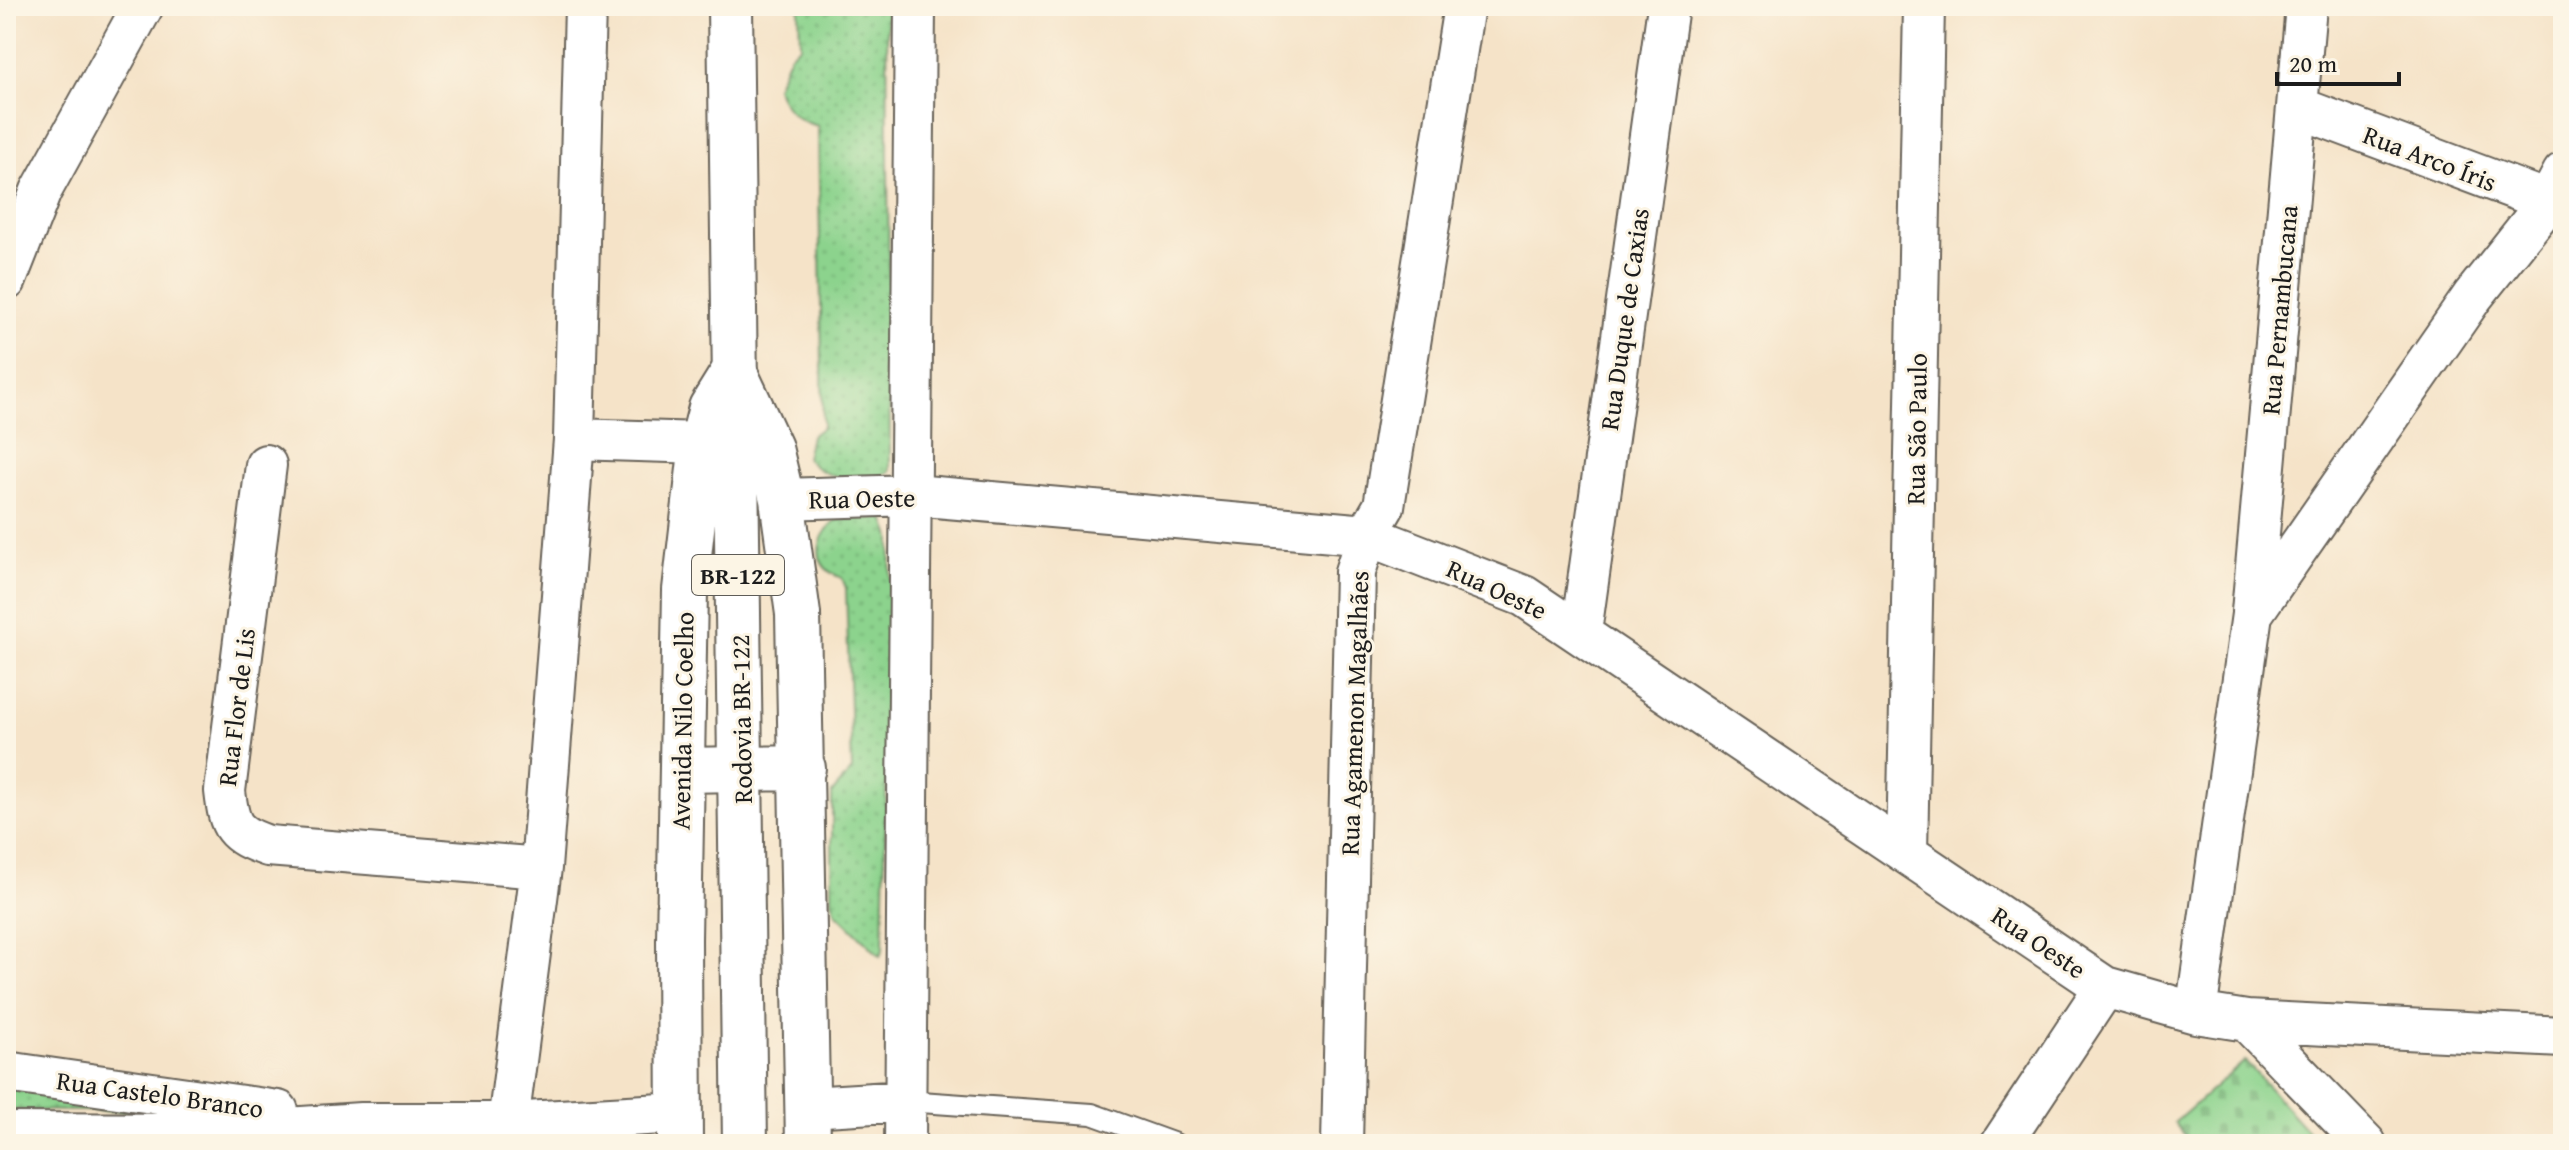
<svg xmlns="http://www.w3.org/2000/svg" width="2569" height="1150" viewBox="0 0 2569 1150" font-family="'Gentium Book Plus',serif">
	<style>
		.cemetery { fill: url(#cemetery-stones); stroke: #547854; stroke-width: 2 }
		.park { fill: url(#park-dots); stroke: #547854; stroke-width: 2 }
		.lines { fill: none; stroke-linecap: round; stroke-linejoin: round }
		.lane-casing { stroke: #686258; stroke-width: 24 }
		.street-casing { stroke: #686258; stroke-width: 44 }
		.secondary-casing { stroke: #686258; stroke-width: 48 }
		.highway-casing { stroke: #686258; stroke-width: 48 }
		.lane { stroke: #fff; stroke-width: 20 }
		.street { stroke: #fff; stroke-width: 40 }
		.secondary { stroke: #fff; stroke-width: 44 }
		.highway { stroke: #fff; stroke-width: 44 }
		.labels { text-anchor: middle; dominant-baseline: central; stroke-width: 6; stroke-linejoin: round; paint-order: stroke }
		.shield { fill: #fcf5e5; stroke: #5f5d58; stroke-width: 2 }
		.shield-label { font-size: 24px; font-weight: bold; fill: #1c1c1c }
		.street-label { font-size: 26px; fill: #1c1c1c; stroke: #fcf5e5 }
	</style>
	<defs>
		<pattern id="cemetery-stones" width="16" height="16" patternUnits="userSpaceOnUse" patternTransform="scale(2)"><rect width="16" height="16" fill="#8cd38d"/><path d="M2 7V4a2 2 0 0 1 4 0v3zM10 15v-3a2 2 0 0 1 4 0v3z" fill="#78b579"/></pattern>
		<pattern id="park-dots" width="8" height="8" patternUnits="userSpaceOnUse" patternTransform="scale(2)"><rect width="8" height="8" fill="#8cd38d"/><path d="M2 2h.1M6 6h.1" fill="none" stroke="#78b579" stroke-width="1.8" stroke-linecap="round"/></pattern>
	</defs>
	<rect width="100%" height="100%" fill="#fcf5e5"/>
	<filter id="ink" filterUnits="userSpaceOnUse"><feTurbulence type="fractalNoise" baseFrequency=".0125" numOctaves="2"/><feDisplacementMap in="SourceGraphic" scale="16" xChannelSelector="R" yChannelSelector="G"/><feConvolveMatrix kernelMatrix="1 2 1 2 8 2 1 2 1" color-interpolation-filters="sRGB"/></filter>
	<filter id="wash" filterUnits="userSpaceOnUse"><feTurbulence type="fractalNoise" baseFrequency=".006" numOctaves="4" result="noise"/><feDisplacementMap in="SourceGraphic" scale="32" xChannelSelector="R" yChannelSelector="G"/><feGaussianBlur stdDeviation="1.8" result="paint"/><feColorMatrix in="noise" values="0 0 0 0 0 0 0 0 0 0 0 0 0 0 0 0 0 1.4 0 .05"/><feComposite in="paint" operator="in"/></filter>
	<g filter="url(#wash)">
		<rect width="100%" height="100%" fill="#f5e3c8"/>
		<path class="cemetery" d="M2245,1061l74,83h-126l-19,-21z"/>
		<path class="park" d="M799,6h88l3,465c-24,15 -67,9 -84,-13l5,-22 12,-9 -5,-301c-22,-5 -33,-16 -42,-39l14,-32 10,-10z
			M884,518l7,19 -8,413 -3,6 -44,-43 -4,-13v-107l20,-23 -6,-182 -4,-10c-31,-11 -28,-40 -5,-58z
			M6,1087l228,26 -228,-3z"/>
	</g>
	<g filter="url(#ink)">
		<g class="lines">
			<g class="lane-casing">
				<path id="lane" d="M906,1101l186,13 83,30"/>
			</g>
			<g class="street-casing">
				<path id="street" d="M2297,107l266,100
					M6,280l35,-89 102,-185
					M574,439l128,4
					M266,465l-41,326c4,36 8,43 43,55l273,22
					M782,499l131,-4 454,40 157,61 581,391 91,26 51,8 316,16
					M2252,612l54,-606
					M1581,632l87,-626
					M1907,853l17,-847
					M2196,1013l56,-399 221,-318 74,-93 16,-30
					M2247,1021l119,123
					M6,1072l272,39
					M808,1107l98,-6
					M508,1123l33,-255 33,-429 11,-433
					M6,1133l191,1 164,-11h147l172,-10
					M905,1144l10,-1138
					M1342,1144l13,-572 12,-37 17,-29 80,-500
					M2001,1144l104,-157"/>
			</g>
			<g class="secondary-casing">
				<path id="secondary" d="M734,371l36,77 12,51 16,115 10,530
					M682,770l121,-2
					M680,1144l-1,-204 6,-350 17,-147 9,-35 23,-37"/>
			</g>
			<g class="highway-casing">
				<path id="highway" d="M730,6l15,1138"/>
			</g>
			<use href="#lane" class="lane"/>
			<use href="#street" class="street"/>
			<use href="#secondary" class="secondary"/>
			<use href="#highway" class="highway"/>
		</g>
	</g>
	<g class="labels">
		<rect class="shield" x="692" y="555" width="92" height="40" rx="6"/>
		<g class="shield-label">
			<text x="738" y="575">BR-122</text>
		</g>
		<g class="street-label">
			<text transform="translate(2430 158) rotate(21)">Rua Arco Íris</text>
			<text transform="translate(2279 310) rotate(-85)">Rua Pernambucana</text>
			<text transform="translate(1624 319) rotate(-82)">Rua Duque de Caxias</text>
			<text transform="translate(1916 429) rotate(-89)">Rua São Paulo</text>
			<text transform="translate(862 498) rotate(-1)">Rua Oeste</text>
			<text transform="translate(1497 589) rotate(25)">Rua Oeste</text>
			<text transform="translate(236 707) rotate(-83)">Rua Flor de Lis</text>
			<text transform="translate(1354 713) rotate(-88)">Rua Agamenon Magalhães</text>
			<text transform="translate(741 719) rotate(-91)">Rodovia BR-122</text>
			<text transform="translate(682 721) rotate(-89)">Avenida Nilo Coelho</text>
			<text transform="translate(2039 942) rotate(34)">Rua Oeste</text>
			<text transform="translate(160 1094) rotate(8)">Rua Castelo Branco</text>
		</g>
	</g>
	<rect width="2569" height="1150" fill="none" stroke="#fcf5e5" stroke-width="32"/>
	<path d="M2277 72v12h122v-12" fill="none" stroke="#1c1c1c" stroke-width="4"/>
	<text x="2289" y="72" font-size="24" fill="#1c1c1c" stroke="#fcf5e5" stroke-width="6" paint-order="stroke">20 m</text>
</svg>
